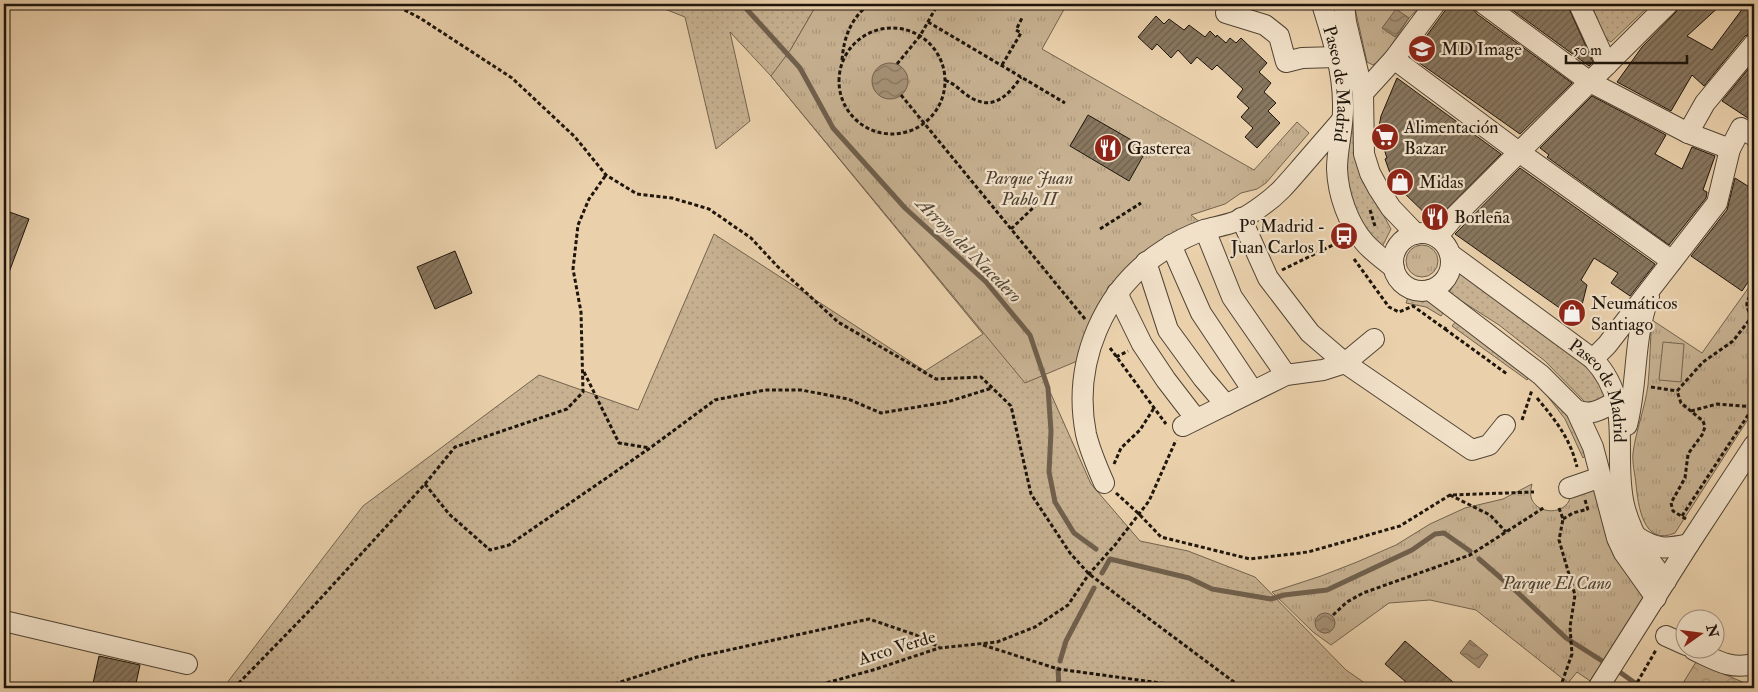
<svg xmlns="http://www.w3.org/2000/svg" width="1758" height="692" viewBox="0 0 1758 692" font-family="'IM FELL Double Pica',serif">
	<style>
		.grass { fill: url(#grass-dots); stroke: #72634e }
		.forest { fill: url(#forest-crowns); stroke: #72634e }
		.park { fill: url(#park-tufts); stroke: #72634e }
		.garden { fill: #c7b191; stroke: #72634e }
		.water { fill: url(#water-waves); stroke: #6f5f4c }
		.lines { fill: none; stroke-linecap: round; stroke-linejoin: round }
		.stream { stroke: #6f5f4c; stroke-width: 5 }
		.building { fill: url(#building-hatch); stroke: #1e150c }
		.minor-casing { stroke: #514434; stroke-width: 22 }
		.path { stroke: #1e150c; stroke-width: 3; stroke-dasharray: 4 2.5; stroke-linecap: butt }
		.minor { stroke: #f1e1c9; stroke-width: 20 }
		.labels { text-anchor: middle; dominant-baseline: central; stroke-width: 4.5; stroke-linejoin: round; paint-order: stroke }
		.poi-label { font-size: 18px; fill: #1e150c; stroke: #f1e1c9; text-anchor: start }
		.street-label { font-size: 18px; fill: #1e150c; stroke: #f1e1c9 }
		.park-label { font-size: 18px; font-style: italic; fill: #514434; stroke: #f1e1c9 }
		.water-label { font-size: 19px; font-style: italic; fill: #544736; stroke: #f1e1c9 }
	</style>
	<defs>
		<pattern id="grass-dots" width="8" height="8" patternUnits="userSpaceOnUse" patternTransform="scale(1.25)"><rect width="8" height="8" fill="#c7b191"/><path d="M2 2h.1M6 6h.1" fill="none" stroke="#aa977c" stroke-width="1.8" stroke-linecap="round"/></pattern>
		<pattern id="forest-crowns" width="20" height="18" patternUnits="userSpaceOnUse" patternTransform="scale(1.25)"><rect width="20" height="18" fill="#c7b191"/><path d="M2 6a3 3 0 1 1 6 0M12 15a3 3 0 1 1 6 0" fill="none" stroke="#aa977c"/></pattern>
		<pattern id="park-tufts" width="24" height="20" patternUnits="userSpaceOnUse" patternTransform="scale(1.25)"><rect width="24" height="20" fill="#c7b191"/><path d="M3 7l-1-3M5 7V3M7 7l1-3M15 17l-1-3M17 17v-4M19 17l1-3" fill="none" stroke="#aa977c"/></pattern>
		<pattern id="water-waves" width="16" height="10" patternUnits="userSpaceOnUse" patternTransform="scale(1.25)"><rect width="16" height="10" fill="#a59176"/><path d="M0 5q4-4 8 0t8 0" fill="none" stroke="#86755f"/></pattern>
		<pattern id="building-hatch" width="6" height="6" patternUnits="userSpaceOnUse" patternTransform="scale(1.25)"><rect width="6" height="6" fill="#88775f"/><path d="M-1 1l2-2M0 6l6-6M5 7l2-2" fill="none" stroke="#6f604d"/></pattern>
	</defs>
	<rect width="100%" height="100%" fill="#ead1ac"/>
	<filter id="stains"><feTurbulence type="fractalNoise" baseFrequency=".004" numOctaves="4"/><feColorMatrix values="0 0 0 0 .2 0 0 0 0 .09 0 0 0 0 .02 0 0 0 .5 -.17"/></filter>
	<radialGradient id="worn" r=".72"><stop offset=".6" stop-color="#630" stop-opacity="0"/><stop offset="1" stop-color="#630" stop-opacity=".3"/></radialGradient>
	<path class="grass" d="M652,4h165l-26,45 244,309 56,126 49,57 48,10 67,26 91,93 26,18h-1149l140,-182 176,-131 99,35 76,-176 211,137 58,-37 -212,-258 -41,-44 20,89 -34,28 -31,-132z
		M1591,4h60l-40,38 -6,-4z
		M1352,117l3,29 8,32 28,51 -9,18 -17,-20 -11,-21 -9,-34z
		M1460,272l120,86 19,20 7,16 -16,13 -45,-46 -46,-36 -50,-32z
		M1409,295l15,2 22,12 -5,7 -15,-9 -20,-4z
		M1459,318l74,55 -6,7 -75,-54z
		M1542,389l18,9 29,54 -6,6 -18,-39z"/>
	<path class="forest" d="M1696,662l58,25v1h-74z"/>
	<path class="park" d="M817,4h250l-25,45 212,121 43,-48 12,11 -43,50 -9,6 -16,4 -16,11 -34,11 10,8 -34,16 -85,120 -57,24 -254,-307 20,-27z
		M1354,4h68l-13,14 -26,40 -10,7 -6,-3z
		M1406 261a16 16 0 1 1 32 0a16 16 0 1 1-32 0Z
		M1754,280v130l-79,123c-32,14 -37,-28 -39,-49 -1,-10 -4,-21 -3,-31 3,-23 12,-45 15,-68 2,-21 2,-43 4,-65l50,33z
		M1599,480l52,118 -55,87 -19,-13 -9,11 -92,-73 -46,-10 -41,3 -58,42 -18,-13 -41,-40 49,-16 36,-14 39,-17 34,-21 35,-16 38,-9 29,-15c-1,4 -2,9 -1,13 4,16 30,19 38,4 1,-4 2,-8 3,-12z"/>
	<path class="garden" d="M1663,342l21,2 -3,38 -22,-2z"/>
	<path class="water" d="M1396,9l13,9 -14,19 -13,-9z
		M872 81a18 18 0 1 1 36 0a18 18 0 1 1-36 0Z
		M1315 623a10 10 0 1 1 20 0a10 10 0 1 1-20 0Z
		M1470,640l18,15 -9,13 -19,-15z"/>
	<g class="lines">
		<path class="stream" d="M742,4l58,64 33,60 72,80 81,74 44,53 18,53 3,43 -2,41 6,30 19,31 22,16
			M1479,559l37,32 50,47 41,26
			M1102,573l8,-14 79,19 23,11 59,10 13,-4 43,-5 85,-40 23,-16 9,-1 26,18
			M1060,661l6,-20 28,-53
			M1614,668l28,20
			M1058,669l1,19"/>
	</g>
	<path class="building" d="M1450,4h22l1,5 4,5 95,69 -52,51 -109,-77z
		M1504,4h63l26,58 -4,4z
		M1680,4h42l-35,32 25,14 34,-46h8v28l-9,4 -41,50 -12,-11 -21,36 -54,-29 25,-35 34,-35z
		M1156,16l8,8 5,-5 15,11 5,-5 16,12 5,-6 6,6 1,-2 9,8 4,-5 6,5 5,-5 26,25 -8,9 12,11 -7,9 12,11 -8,8 12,12 -23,25 -12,-11 8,-9 -12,-11 8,-9 -12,-11 6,-8 -26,-24 -5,5 -15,-13 -6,7 -13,-14 -7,8 -14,-14 -5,6 -14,-13z
		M1754,62v60l-32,-21z
		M1397,78l104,76 -67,68 -33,-32 -10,-14 -6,-17 2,-1 -9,-27 3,-15z
		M1592,96l74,39 -11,19 27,15 10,-22 23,9 -12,34 4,2 -1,6 -37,47 -122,-88 2,-2 -9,-7z
		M1088,115l59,34 -18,32 -59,-35z
		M1520,168l135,96 -25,32 -19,-13 7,-10 -24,-15 -13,22 6,5 -9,36 -123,-87z
		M1735,178l19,12v83l-12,18 -51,-35 36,-46z
		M4,210l25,9 -24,64 -1,-1z
		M455,251l17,42 -37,16 -18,-42z
		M1405,641l55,47h-47l-28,-24z
		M99,656l41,9 -5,23h-43z"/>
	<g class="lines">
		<g class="minor-casing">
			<g id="minor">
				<path id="s1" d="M1322,4c10,32 21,66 21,100 1,22 -6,43 -6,65 1,25 11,55 28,74 8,9 19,17 29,25"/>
				<path d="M1344,4l2,18 17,71 1,61 6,19 8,15 13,20 25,26"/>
				<path d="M1484,4l106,78 98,51 42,16"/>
				<path d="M1579,4l28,61"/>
				<path d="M1226,13l39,12 14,11 7,26 16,-4 35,-1"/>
				<path d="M1394,59l118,88 160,114"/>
				<path d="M1363,93l31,-34 41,-55"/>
				<path d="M1688,133l17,-30 49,-59"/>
				<path d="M1241,218l27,60 42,55 35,30 127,87 17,-5 16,-20"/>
				<path d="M1205,230l27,67 54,78"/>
				<circle cx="1422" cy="262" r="29"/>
				<path d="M1437,237l16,-19 215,-214"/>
				<path d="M1171,245l30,68 52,78"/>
				<path id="s2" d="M1450,254l143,105c42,44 19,93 31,146 7,28 23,54 42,76"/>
				<path d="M1146,262l22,68 35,48 23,27"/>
				<path d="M1430,290l111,85 35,35 17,37 24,91 7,15 32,45"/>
				<path d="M1117,293l25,51 24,36 30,39"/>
				<path d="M1593,359l14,-14 110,-142 13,-54 11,-21 13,8"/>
				<path d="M1576,410c16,7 27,-2 41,-9"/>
				<path d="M1627,425c11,-42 6,-87 22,-128"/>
				<path d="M1183,426l103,-51 37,-5 22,-7 29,-24"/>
				<path d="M1104,483c-7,-16 -14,-32 -18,-49 -14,-71 17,-145 78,-184 12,-8 26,-15 40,-20 11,-3 23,-5 33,-9 9,-4 18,-10 26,-16 16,-11 27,-25 40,-40 13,-15 26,-30 39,-45"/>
				<path d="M1569,488l32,-11"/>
				<path d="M1637,537c20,13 29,12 52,7"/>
				<path d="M4,621l183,43"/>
				<path d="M1666,636l20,9"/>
				<path d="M1694,650c22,10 36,20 60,14"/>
				<path d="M1598,688l91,-144 65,-99"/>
			</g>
		</g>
		<path class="path" d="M393,4l27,14 92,60 63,59 31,38 31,19 35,4 37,11 42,29 26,28 61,56 98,57 45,-2 30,29 20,88 39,59 19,21 153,114
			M928,22l137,81
			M839 81a53 53 0 1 1 106 0a53 53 0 1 1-106 0Z
			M842,60c2,-24 9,-41 27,-56
			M897,64l23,-28 18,-32
			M1002,65l19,-32 -5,-3 6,-12
			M945,80c9,4 12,7 19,13 26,20 42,6 57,-16
			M901,95l184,224
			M1370,210l5,16
			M1011,229l24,-23
			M1100,229l41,-26
			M1354,259l35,48 10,5 14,-6 32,23 1,-2
			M1282,270l59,-29
			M1752,318c-8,-15 -6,-15 2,-29
			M1445,329l62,45
			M1110,348l56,76
			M1116,357l12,-6
			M584,372l35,71 31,5
			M1651,387l26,4
			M1537,398c19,23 33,40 40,69
			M1691,411l26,-7 37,3
			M1522,420l10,-30
			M1114,464l7,-16 19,-18 14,-22
			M425,484l30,-37 112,-38 16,-17 -2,-80 -8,-43 5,-44 11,-26 17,-24
			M1116,493l23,21 22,23 89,22 58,-7 92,-26 50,-31 84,-3
			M1450,495l40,20 16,17
			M1585,500l3,10
			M1559,508l4,11 -4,21 16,55 -5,32 2,27 -12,34
			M1682,516l72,-110
			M1563,519l10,-6 15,-4
			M1686,519l-13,-8 -2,-8 14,-25 3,-24 14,-19 3,-8 -2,-6 -22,-18 -4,-12 26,-29 30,-21 21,-27
			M1333,615l14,-13 16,-9 107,-38 75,-48
			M983,645l75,24 139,19
			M1727,683l7,5
			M4,686l2,2
			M234,688l76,-78 115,-126 24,30 41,36 19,-5 141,-97 65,-48 50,-10h36l47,9 33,14 66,-11 45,-14
			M602,688l95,-31 172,-38 47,16 23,12
			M808,688l65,-18 66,-22 58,-6 38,-15 33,-22 21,-31 26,-29 34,-44 27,-61
			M1634,688l22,-38"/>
		<use href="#minor" class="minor"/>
	</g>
	<defs>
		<g id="school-disc" transform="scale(1.4375)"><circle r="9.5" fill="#8f2418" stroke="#f1e1c9"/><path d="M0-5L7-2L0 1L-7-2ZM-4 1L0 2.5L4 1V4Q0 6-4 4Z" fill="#fff"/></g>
		<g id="supermarket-disc" transform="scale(1.4375)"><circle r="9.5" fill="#8f2418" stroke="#f1e1c9"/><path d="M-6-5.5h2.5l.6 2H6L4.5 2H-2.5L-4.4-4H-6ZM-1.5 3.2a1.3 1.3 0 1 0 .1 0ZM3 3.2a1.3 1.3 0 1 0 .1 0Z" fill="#fff"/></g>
		<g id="restaurant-disc" transform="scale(1.4375)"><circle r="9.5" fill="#8f2418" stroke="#f1e1c9"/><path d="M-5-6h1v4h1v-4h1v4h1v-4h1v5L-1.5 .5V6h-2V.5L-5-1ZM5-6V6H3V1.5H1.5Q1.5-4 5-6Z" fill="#fff"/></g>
		<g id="shop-disc" transform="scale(1.4375)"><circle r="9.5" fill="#8f2418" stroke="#f1e1c9"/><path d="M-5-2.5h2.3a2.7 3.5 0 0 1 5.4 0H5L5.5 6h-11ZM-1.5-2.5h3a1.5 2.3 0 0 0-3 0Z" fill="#fff"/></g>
		<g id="bus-disc" transform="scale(1.4375)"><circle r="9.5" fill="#8f2418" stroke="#f1e1c9"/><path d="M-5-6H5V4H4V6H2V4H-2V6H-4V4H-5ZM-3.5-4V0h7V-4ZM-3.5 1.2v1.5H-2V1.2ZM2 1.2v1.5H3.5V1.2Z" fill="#fff"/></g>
	</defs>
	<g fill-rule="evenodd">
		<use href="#school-disc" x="1422" y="49"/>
		<use href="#supermarket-disc" x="1385" y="137"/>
		<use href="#restaurant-disc" x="1108" y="148"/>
		<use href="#shop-disc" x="1400" y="182"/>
		<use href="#restaurant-disc" x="1435" y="217"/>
		<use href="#bus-disc" x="1344" y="236"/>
		<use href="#shop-disc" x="1572" y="313"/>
	</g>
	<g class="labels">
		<g class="poi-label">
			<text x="1441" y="49">MD Image</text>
			<text x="1404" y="127">Alimentación<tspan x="1404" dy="21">Bazar</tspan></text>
			<text x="1127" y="148">Gasterea</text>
			<text x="1419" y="182">Midas</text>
			<text x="1454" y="217">Borleña</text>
			<text x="1325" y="226" text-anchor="end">Pº Madrid -<tspan x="1325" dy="21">Juan Carlos I</tspan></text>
			<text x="1591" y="303">Neumáticos<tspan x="1591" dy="21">Santiago</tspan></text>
		</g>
		<g class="street-label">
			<text stroke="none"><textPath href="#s1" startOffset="82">Paseo de Madrid</textPath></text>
			<text stroke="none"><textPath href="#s2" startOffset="209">Paseo de Madrid</textPath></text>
			<text transform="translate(897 648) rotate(-17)">Arco Verde</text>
		</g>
		<g class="park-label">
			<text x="1029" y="178">Parque Juan<tspan x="1029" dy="21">Pablo II</tspan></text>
			<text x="1557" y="583">Parque El Cano</text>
		</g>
		<g class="water-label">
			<text transform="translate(969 250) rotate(45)">Arroyo del Nacedero</text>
		</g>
	</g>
	<rect width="1758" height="692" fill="none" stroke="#ead1ac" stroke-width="20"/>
	<rect x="5" y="5" width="1748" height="682" fill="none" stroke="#1e150c" stroke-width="2.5"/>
	<rect x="10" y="10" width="1738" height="672" fill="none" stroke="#1e150c"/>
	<g transform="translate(1700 634) rotate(76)"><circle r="24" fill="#f1e1c9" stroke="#9d8f7d"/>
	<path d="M0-4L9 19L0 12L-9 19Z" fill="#8f2418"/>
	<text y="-8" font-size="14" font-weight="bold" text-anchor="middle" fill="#1e150c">N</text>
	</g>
	<path d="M1566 55v8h121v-8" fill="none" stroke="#1e150c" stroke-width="2.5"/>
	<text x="1573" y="55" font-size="15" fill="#1e150c" stroke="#f1e1c9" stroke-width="4" paint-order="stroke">50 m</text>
	<rect width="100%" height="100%" filter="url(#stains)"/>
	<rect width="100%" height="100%" fill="url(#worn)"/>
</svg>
